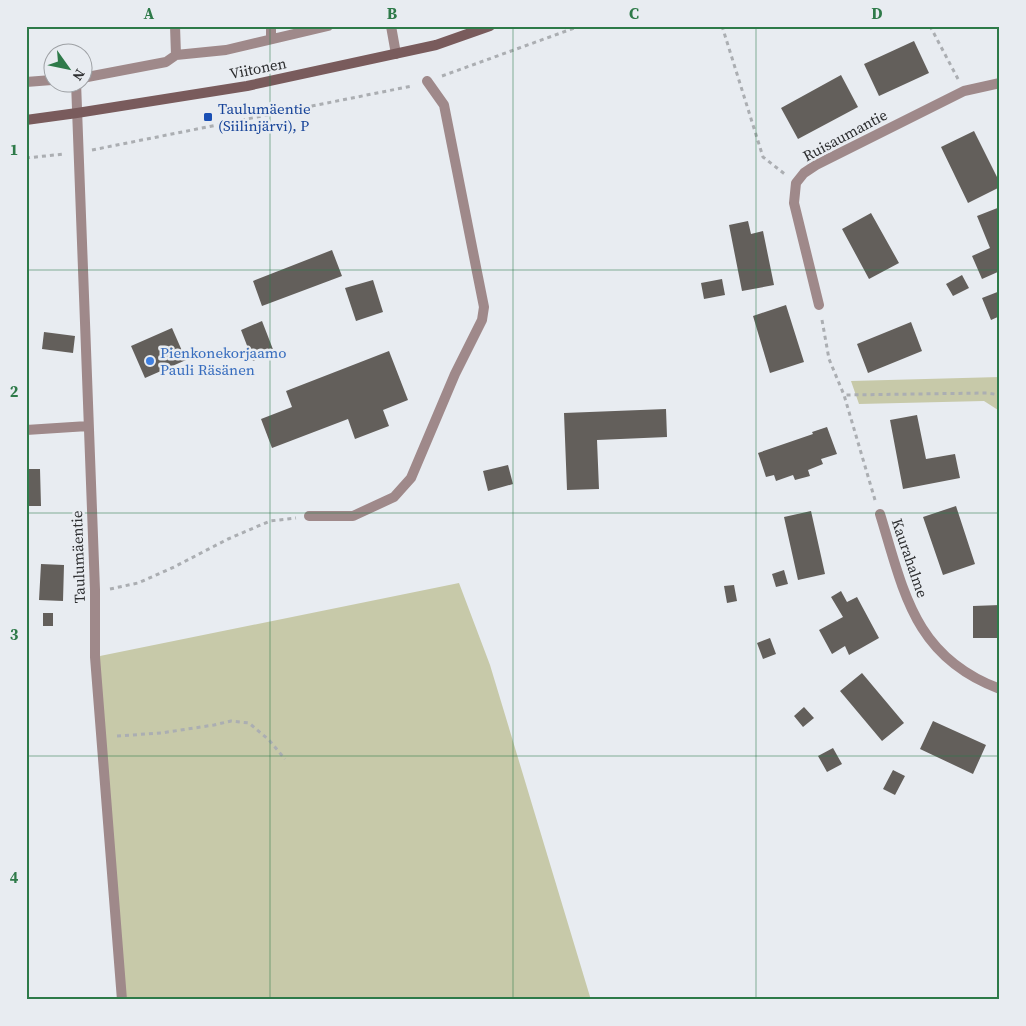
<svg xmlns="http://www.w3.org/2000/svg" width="1026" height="1026" viewBox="0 0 1026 1026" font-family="'Source Serif 4',serif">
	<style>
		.green { fill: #c7c9a9 }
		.building { fill: #635f5b }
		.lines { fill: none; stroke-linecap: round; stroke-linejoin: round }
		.path { stroke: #abaeb2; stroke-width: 3; stroke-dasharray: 4 4; stroke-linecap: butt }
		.minor { stroke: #9f898a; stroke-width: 10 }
		.secondary { stroke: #795b5c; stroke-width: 10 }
		.grid { fill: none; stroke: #2e7a49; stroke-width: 1; stroke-opacity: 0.55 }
		.transit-dot { fill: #1a4fb4; stroke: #e8ecf1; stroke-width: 2 }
		.shop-dot { fill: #3f7fe0; stroke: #e8ecf1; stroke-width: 2 }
		.labels { text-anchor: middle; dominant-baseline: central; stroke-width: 5; stroke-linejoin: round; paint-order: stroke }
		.street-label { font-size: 15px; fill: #2d2e30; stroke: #e8ecf1 }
		.transit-label { font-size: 15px; fill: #164399; stroke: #e8ecf1; text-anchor: start }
		.shop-label { font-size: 15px; fill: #366cbe; stroke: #e8ecf1; text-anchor: start }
		.neatline { fill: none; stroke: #2e7a49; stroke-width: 2 }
		.grid-label { font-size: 16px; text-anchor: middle; font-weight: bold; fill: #2e7a49 }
	</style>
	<rect width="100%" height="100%" fill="#e8ecf1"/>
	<path class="green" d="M1000,377v40l-2,-7 -14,-9 -125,3 -8,-23z
		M459,583l31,82 101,335h-469l-27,-343z"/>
	<path class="building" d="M914,41l15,32 -50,23 -15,-32z
		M841,75l17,32 -60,32 -17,-31z
		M974,131l26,52v4l-32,16 -27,-56z
		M1000,207v64l-18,8 -10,-23 18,-8 -13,-32z
		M871,213l28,50 -30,16 -27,-50z
		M748,221l3,13 12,-3 11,54 -32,6 -13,-66z
		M332,250l10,26 -80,30 -9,-25z
		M962,275l7,13 -16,8 -7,-12z
		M722,279l3,16 -21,4 -3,-16z
		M373,280l10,32 -27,9 -11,-33z
		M1000,291v25l-9,4 -9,-22z
		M786,305l18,57 -34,11 -17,-57z
		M262,321l12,31 -21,9 -12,-31z
		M911,322l11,29 -54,22 -11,-29z
		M172,328l14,32 -41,18 -14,-32z
		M44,332l31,4 -2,17 -31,-4z
		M389,351l19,49 -25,10 6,16 -34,13 -7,-20 -76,29 -11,-29 31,-12 -6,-16z
		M666,409l1,28 -70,3 2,49 -32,1 -3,-77z
		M917,415l9,44 29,-5 5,24 -57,11 -13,-69z
		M827,427l10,27 -16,5 2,5 -15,6 2,6 -15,4 -2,-5 -17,6 -2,-6 -8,2 -8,-24 55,-19 -1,-2z
		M508,465l5,19 -25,7 -5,-20z
		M26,469h14l1,37h-15z
		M956,506l19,58 -32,11 -20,-58z
		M811,511l14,63 -27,6 -14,-63z
		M41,564l23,1 -1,36 -24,-1z
		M784,570l4,14 -12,3 -4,-13z
		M734,585l3,16 -10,2 -3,-17z
		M841,591l6,11 10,-5 22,41 -30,17 -4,-9 -13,8 -13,-24 24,-13 -12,-20z
		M1000,605v33h-27v-32z
		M43,613h10v13h-10z
		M770,638l6,16 -13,5 -6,-16z
		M862,673l42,50 -22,18 -42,-50z
		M804,707l10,11 -11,9 -9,-11z
		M933,721l53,24 -13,29 -53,-25z
		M833,748l9,16 -15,8 -9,-16z
		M893,770l12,6 -10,19 -12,-6z"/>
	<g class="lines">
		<path class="path" d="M722,26l41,131 23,18
			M930,26l28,53
			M442,76l138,-50
			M92,150l320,-64
			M26,158l38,-4
			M822,320l7,39 15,36
			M875,500l-31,-105 143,-2 13,2
			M110,589l28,-6 36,-16 54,-28 42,-18 26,-3
			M117,736l44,-3 53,-8 17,-4 18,2 20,17 16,19"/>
		<path class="minor" d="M175,26l1,29
			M271,26v13
			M391,26l5,28
			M82,78l84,-16 10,-7 50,-5 102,-24
			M26,82l26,-2
			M76,82l19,508v67l27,343
			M819,305l-25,-102 2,-20 8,-10 12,-8 148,-74 36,-8
			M26,430l62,-4
			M880,514c24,78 34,143 120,175
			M309,516h44l41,-19 17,-19 44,-104 27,-54 2,-13 -6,-30 -34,-172 -17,-24"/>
		<path class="secondary" d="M26,120l51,-7 170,-27 189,-41 54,-19"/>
	</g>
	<path class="grid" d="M270,26v974M513,26v974M756,26v974M26,270h974M26,513h974M26,756h974"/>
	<rect class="transit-dot" x="203" y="112" width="10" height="10" rx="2.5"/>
	<circle class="shop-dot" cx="150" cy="361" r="5"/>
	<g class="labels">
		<g class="street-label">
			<text transform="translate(258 68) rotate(-11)">Viitonen</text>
			<text transform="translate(845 135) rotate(-28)">Ruisaumantie</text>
			<text transform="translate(78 557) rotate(-92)">Taulumäentie</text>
			<text transform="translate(910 558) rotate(71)">Kaurahalme</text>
		</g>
		<g class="transit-label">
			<text x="218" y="108">Taulumäentie<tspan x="218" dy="17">(Siilinjärvi), P</tspan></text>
		</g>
		<g class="shop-label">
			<text x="160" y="352">Pienkonekorjaamo<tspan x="160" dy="17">Pauli Räsänen</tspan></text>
		</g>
	</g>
	<rect width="1026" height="1026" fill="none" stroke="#e8ecf1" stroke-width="55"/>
	<g transform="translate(68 68) rotate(123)"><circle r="24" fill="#e8ecf1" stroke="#9da0a4"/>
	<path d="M0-4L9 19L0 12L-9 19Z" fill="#2e7a49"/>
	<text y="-8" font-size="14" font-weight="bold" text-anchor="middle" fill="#2d2e30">N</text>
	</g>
	<rect x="28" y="28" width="970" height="970" class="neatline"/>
	<g class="grid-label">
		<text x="149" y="19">A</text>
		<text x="392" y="19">B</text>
		<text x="634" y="19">C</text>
		<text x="877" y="19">D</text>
		<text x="14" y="155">1</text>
		<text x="14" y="397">2</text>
		<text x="14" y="640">3</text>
		<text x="14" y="883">4</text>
	</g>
</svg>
